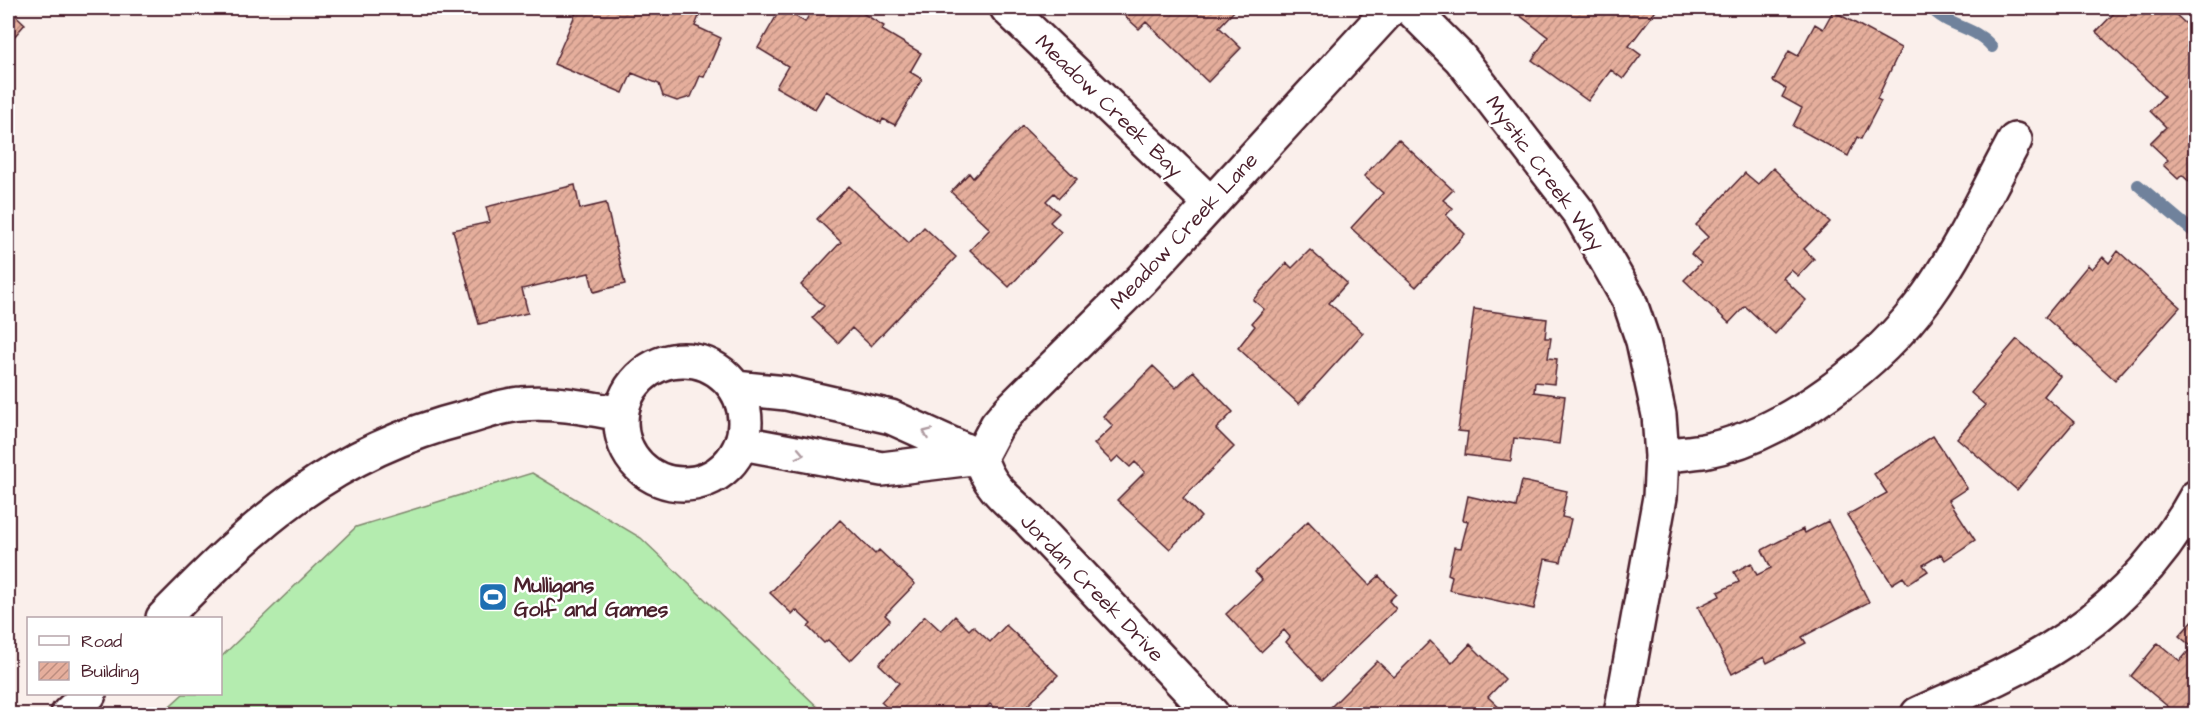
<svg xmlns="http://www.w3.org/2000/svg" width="2203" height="722" viewBox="0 0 2203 722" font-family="'Architects Daughter',sans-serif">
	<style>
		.pitch { fill: #b4ecaf; stroke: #7f866d; stroke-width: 1.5 }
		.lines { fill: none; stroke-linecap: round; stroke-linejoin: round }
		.stream { stroke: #6f829c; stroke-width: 12 }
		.building { fill: url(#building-hatch); stroke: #4a1f2b; stroke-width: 1.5 }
		.minor-casing { stroke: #4a1f2b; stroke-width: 38 }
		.minor { stroke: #fff; stroke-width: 33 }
		.oneway { stroke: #ae9aa0 }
		.labels { text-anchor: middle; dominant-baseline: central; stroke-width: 5; stroke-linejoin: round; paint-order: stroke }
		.street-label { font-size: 21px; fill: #4a1f2b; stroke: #fff }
		.poi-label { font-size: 21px; font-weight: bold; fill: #4a1f2b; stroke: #fff; text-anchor: start }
	</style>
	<defs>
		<pattern id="building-hatch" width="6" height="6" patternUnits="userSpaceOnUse" patternTransform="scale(1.5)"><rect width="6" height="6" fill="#e5ae9c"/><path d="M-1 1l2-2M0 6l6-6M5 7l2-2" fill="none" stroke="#bc8d7f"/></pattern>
	</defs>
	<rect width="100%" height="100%" fill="#faefeb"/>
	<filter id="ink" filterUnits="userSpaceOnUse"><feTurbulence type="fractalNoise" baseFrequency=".0167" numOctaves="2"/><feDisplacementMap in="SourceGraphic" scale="12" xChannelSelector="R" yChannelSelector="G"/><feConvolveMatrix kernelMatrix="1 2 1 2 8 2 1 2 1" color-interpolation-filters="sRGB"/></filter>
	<g filter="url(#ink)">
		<path class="pitch" d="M532,473l109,65 184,176h-664l22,-20h37l1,-37 135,-130z"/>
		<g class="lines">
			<path class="stream" d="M1931,8c17,19 46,19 61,39
				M2138,185l58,49"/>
		</g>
		<path class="building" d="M8,8l17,16 -17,20z
			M578,8h115l8,3 -6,15 26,12 -17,39 -4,-1 -9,21 -14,4 -14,-5 -4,-12 -27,-11 -9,20 -69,-29z
			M781,8l24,14 8,-14h48l-2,3 25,15 -2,4 39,23 -11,19 12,7 -27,46 -12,-6 -2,4 -55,-32 -11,18 -39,-22 12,-21 -30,-18z
			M1116,8h121l-18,19 22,21 -33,34 -62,-60 -7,7z
			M1510,8h148l-29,38 12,9 -18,24 -12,-9 -23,31 -56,-41 16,-23z
			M2119,8h60l-5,5 22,20v155l-14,-13 -4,4 -15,-14 5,-5 -18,-17 16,-16 -16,-16 14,-15 -68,-64z
			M1833,11l68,37 -24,51 4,2 -20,38 -4,-2 -9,19 -55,-30 9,-18 -20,-11 4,-8 -13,-8 16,-30 9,5 17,-32 8,5z
			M1022,126l55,53 -18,19 -5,-5 -8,8 13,12 -9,9 11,10 -52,55 -39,-37 20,-21 -39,-37 18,-19 4,5z
			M1398,139l55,51 -10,10 10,8 -7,7 19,19 -49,53 -65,-59 32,-35 -19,-17z
			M1773,168l57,54 -26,27 10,10 -16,17 -7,-6 -8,8 23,22 -31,34 -30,-28 -16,17 -45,-43 17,-17 -10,-9 17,-17 -12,-12 49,-52 13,11z
			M575,185l5,24 26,-6 19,81 -31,8 -5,-19 -67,16 6,24 -49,11 -26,-94 37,-8 -4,-15z
			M849,186l60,57 15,-16 32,30 -85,89 -19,-18 -14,15 -26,-25 12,-12 -23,-21 40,-43 -24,-23z
			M1310,250l37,33 -18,20 34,30 -64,71 -61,-56 17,-22 -3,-3 12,-14 -11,-9 34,-37 5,5z
			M2118,251l62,56 -65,73 -70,-63 43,-52 4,4 11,-12 6,6z
			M1474,309l73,10 -2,19h6l-3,20 9,1 -3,25 -19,-2 -1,10 31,4 -6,48 -45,-6 -3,23 -46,-6 3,-23 -10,-1z
			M2017,339l43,37 -16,20 30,26 -57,68 -60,-52 28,-33 -14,-12z
			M1153,366l23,22 17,-17 40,41 -17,17 18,18 -51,51 18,19 -31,32 -53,-49 28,-28 -10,-10 -5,5 -12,-11 -6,6 -18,-18 19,-18 -10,-10z
			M1933,436l34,52 -18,12 26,40 -30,20 -4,-6 -18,11 5,6 -20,13 -5,-7 -11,7 -45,-69 40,-22 -13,-19z
			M1522,481l45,10 -5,26 9,2 -10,43 -16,-3 -11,50 -85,-19 3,-14 -4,-2 6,-27 7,1 7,-27 -5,-1 5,-24 48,11z
			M840,520l35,34 4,-4 36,34 -30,31 5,5 -40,41 -22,-21 -4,3 -16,-16 3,-3 -15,-14 -4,4 -22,-21z
			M1308,521l61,64 10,-9 17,18 -7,7 7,8 -74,71 -36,-38 4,-5 -6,-7 -23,22 -35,-38 36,-34 -7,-8z
			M1828,521l41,81 -67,35 4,6 -39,20 -3,-6 -32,17 -34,-67 22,-11 -2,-4 21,-10 -5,-10 17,-9 6,12 14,-7 -9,-18 41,-21 2,4z
			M925,616l16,15 14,-15 14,14 4,-4 17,16 16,-17 52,50 -39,39h-18l-11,-10 -10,10h-86l-13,-12 18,-19 -20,-19z
			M2196,617v97h-19l-46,-38 27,-33 22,18 12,-14 -13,-11z
			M1430,641l22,22 18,-19 35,35 -17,18 18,17h-167l-8,-7 46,-46 17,16z"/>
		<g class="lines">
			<g class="minor-casing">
				<path id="minor" d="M1007,8l204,196
					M1410,8l50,50 120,156 49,86 14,41 16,74 3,41 -2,41 -39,217
					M621 422a62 62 0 1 1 124 0a62 62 0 1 1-124 0Z
					M735,388l51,5 105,24 89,40
					M742,443l140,26 98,-12
					M1662,456c13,-2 27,-3 41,-5 84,-16 176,-88 225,-156 34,-48 59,-104 87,-155
					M980,457l17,-32 12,-14 132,-131 250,-272
					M980,457c7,28 27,43 48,62l184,195
					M163,618c93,-95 168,-166 302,-200 18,-5 38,-13 57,-14 33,-3 66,4 99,10
					M68,714l21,-20
					M1918,714c44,-20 90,-39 131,-64 62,-37 112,-90 147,-153"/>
			</g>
			<use href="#minor" class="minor"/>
		</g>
		<defs><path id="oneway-chevron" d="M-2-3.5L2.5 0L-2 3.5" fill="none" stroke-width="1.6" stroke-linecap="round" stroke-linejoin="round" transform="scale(1.5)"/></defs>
		<g class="oneway">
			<use href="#oneway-chevron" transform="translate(927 433) rotate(-156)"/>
			<use href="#oneway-chevron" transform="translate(800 454) rotate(11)"/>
		</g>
	</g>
	<defs>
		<g id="stadium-square" transform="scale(1.5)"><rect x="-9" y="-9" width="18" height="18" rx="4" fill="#1f6fb2" stroke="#fff"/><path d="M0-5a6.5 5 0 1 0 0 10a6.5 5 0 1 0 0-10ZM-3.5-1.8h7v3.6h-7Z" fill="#fff"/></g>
	</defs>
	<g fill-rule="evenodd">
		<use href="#stadium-square" x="493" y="597"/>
	</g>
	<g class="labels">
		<g class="street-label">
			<text transform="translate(1109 106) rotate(44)">Meadow Creek Bay</text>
			<text transform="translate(1545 173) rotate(54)">Mystic Creek Way</text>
			<text transform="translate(1184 231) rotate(-47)">Meadow Creek Lane</text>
			<text transform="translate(1092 588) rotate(46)">Jordan Creek Drive</text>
		</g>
		<g class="poi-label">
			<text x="514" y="585">Mulligans<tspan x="514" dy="24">Golf and Games</tspan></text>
		</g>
	</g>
	<rect width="2203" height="722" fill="none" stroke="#fff" stroke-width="30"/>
	<rect x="15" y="15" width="2173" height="692" fill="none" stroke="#4a1f2b" stroke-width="2" filter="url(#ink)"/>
	<rect x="27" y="617" width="195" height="78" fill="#ffffff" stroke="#b7a5aa" stroke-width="1.5"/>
	<rect x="39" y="636" width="30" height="9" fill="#ffffff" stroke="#b7a5aa" stroke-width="1.5"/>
	<text x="81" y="647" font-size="18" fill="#4a1f2b">Road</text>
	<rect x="39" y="662" width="30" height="18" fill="url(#building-hatch)" stroke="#b7a5aa" stroke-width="1.5"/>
	<text x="81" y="677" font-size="18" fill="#4a1f2b">Building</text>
</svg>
